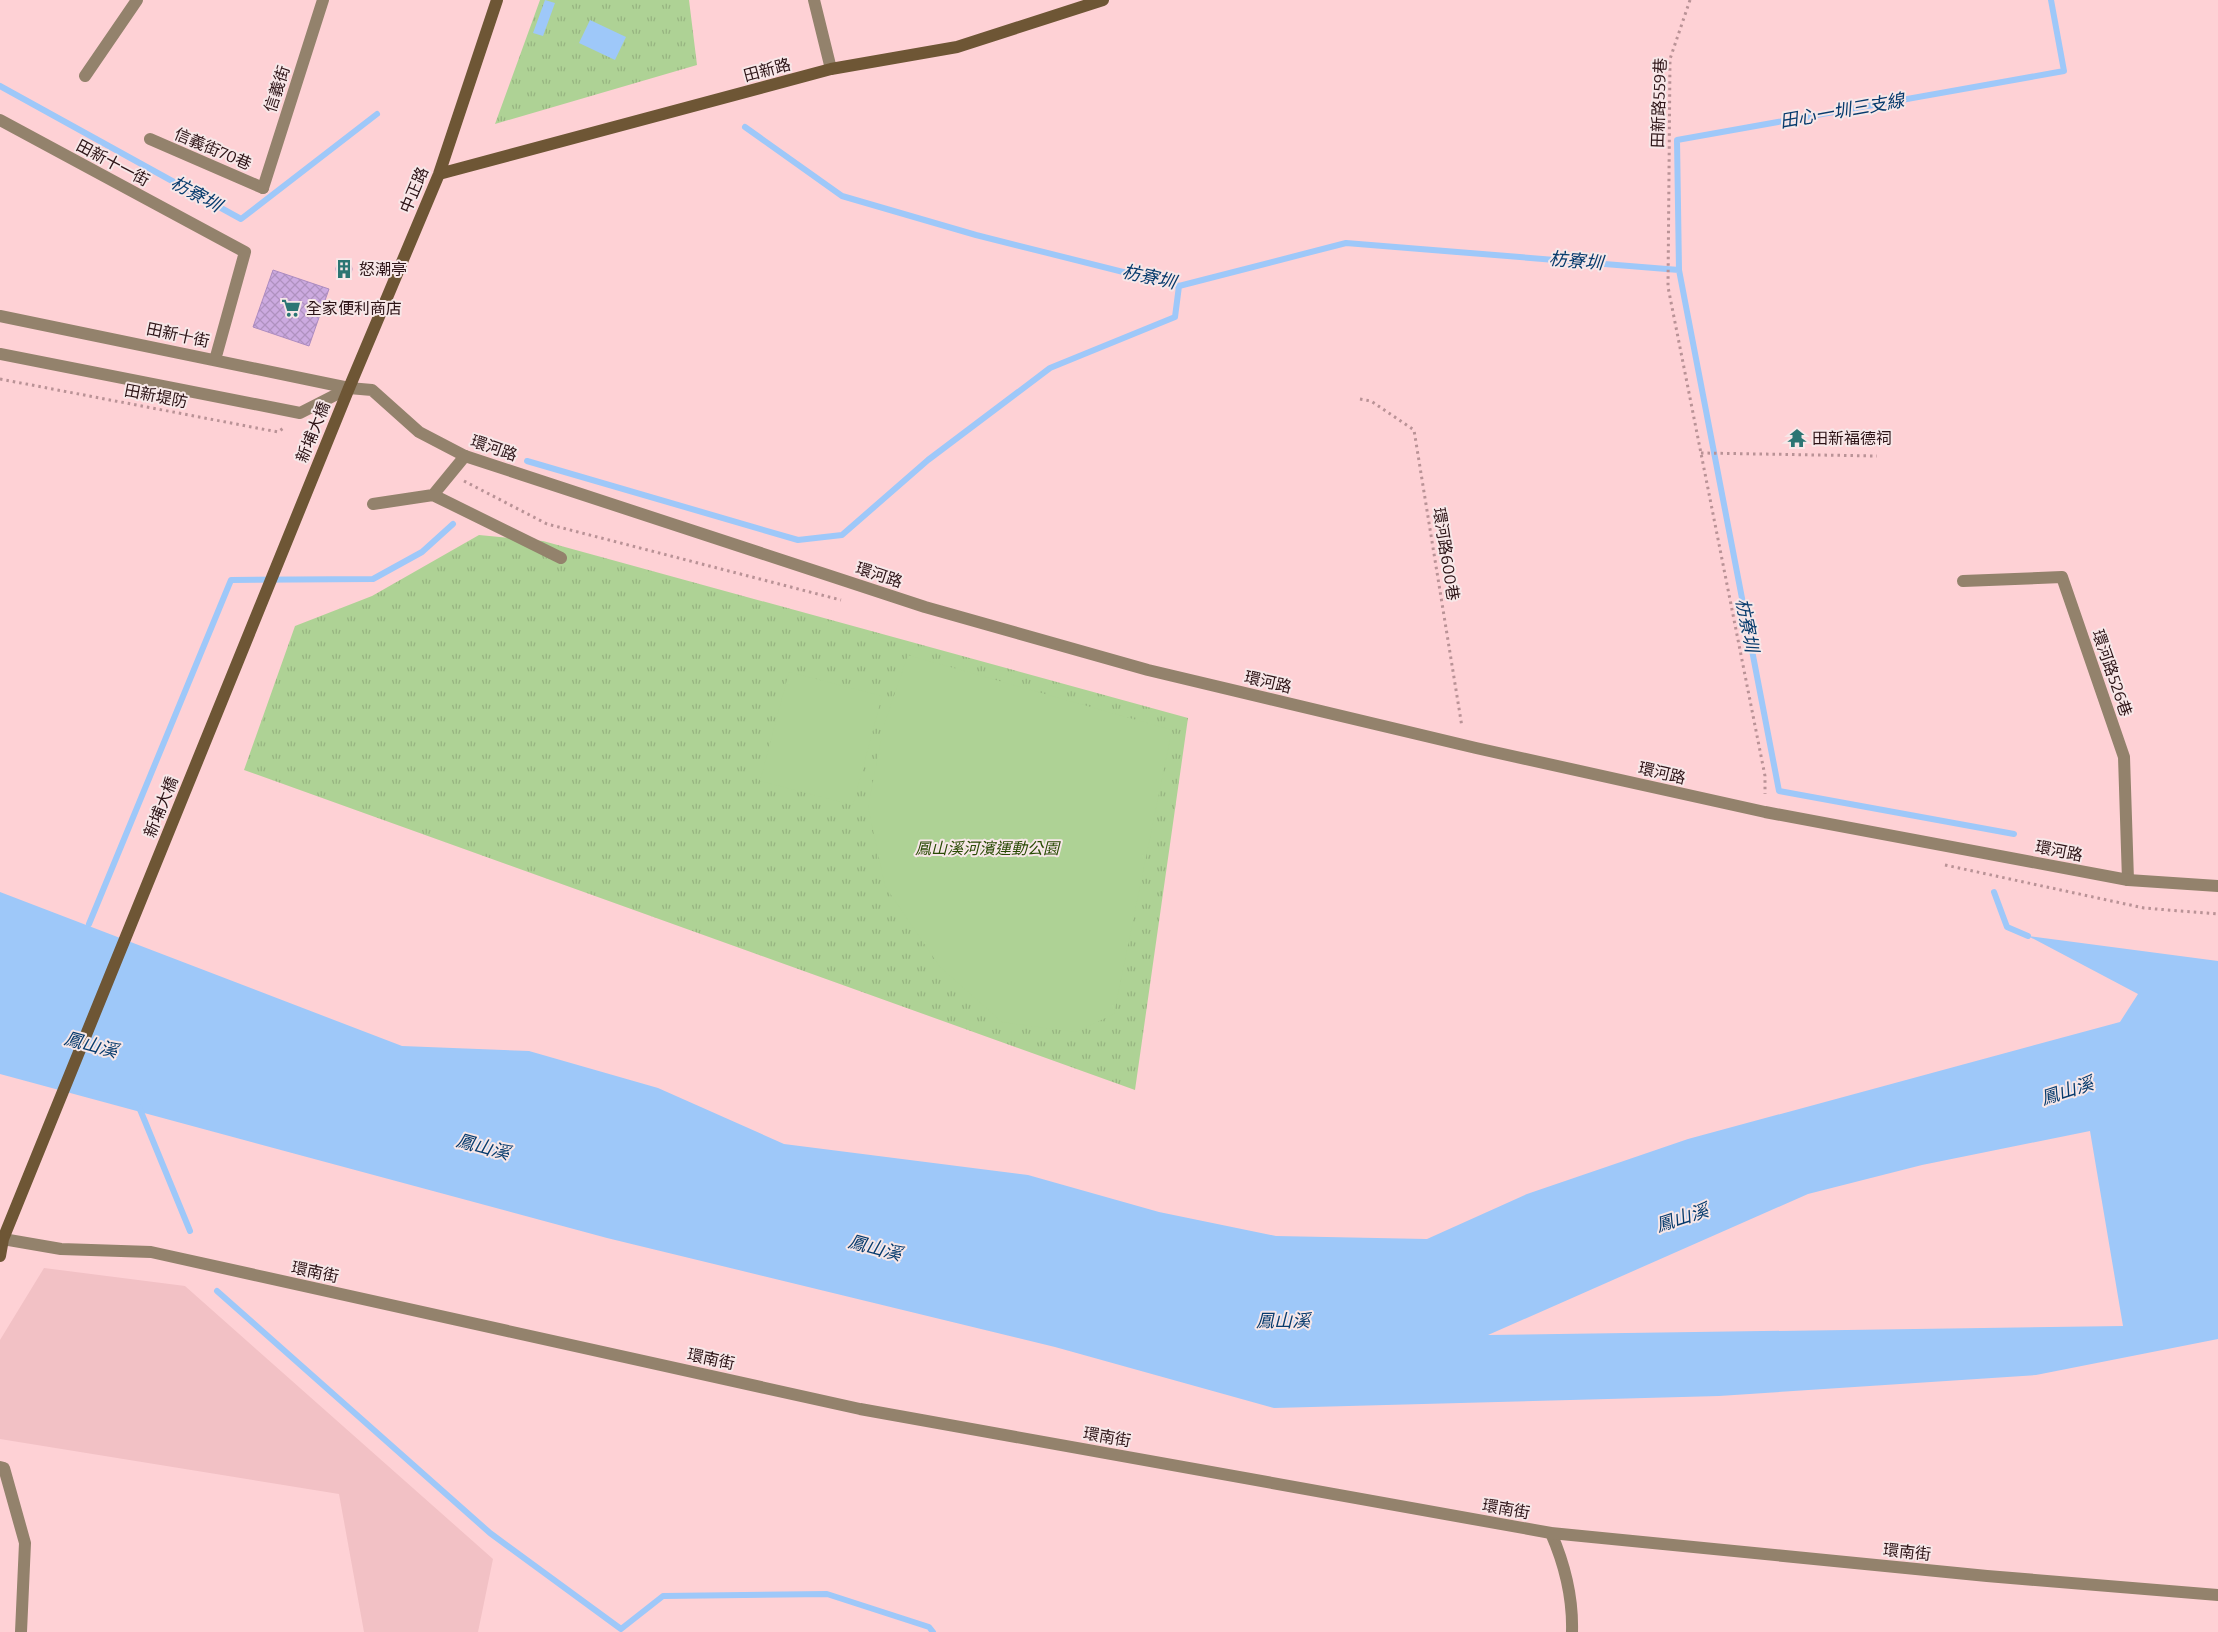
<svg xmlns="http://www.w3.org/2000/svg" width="2218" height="1632" viewBox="0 0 2218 1632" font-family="Bitter,'Noto Sans TC',serif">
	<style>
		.built { fill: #f2c1c5 }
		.park { fill: url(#park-tufts) }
		.garden { fill: #aed295 }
		.water { fill: #9ec8f9; fill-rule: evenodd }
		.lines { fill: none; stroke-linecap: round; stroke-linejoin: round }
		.stream { stroke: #9ec8f9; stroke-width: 6 }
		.building { fill: url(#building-cross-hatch); stroke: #ac8bc0 }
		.path { stroke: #b99296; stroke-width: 3; stroke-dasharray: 2.5 4; stroke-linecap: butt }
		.lane { stroke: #93826c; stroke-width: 12 }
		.street { stroke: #93826c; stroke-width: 12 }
		.secondary { stroke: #6e5635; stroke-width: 12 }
		.labels { text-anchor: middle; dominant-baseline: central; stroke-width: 4; stroke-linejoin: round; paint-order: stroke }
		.street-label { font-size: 16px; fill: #2c1316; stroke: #f7e7e8 }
		.poi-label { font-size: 16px; fill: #2c1316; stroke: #f7e7e8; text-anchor: start }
		.park-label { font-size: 16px; font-style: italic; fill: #294a04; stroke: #f7e7e8 }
		.water-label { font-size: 18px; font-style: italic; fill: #073b6d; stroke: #f7e7e8 }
	</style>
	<defs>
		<pattern id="park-tufts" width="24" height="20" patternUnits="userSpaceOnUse" patternTransform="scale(1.25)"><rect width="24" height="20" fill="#aed295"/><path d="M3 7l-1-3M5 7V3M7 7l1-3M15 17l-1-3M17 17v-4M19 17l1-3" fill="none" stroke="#96b380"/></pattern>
		<pattern id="building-cross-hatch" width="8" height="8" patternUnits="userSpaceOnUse" patternTransform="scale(1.25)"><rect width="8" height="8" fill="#ccaae0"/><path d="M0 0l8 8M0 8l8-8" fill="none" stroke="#af91bf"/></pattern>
	</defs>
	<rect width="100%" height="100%" fill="#fed1d5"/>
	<path class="built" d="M44,1268l141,18 308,273 -15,73h-114l-25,-138 -339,-55v-99z"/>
	<path class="park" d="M540,0h149l8,65 -202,59z
		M479,535l64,6 645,177 -53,372 -891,-320 51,-144 77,-30z"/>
	<path class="garden" d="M908,655l264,75 -58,284 -38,18 -74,-10 -62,-55 -55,-81 -17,-79 16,-82z
		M789,672l93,24 -29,109 -93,-24z"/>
	<path class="water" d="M545,0l10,3 -12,33 -10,-3z
		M590,20l36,17 -11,23 -36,-17z
		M0,892l402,154 127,5 129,37 126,56 244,31 131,37 117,24 151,3 100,-45 161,-55 432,-117 18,-28 -110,-58 190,25v378l-182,36 -317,21 -445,12 -219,-61 -448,-109 -607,-164zM2090,1131l33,195 -635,9 320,-141 114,-29z"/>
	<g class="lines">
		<path class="stream" d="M0,86l241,133 136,-105
			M745,127l97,69 134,39 203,51 167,-43 333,27
			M527,461l271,79 44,-5 86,-75 122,-92 125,-51 4,-31
			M2014,834l-235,-43 -100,-521 -2,-130 387,-69 -13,-71
			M1994,892l13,35 21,9
			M89,924l142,-344 142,-1 49,-27 31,-28
			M139,1107l51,124
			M217,1291l273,242 131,96 42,-33 164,-2 102,33 4,5"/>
	</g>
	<path class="building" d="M336 269a8 8 0 1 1 16 0a8 8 0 1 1-16 0Z
		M273,270l56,19 -20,57 -56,-19z"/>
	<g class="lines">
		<path class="path" d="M1690,0l-20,59 -2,228 97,489v18
			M0,379l278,53 7,-5
			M1360,399l11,2 43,29 48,297
			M1701,453l176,3
			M464,481l83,43 294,76
			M1945,865l199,43 74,6"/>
		<path class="lane" d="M85,76l52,-76
			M150,139l113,49
			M0,354l300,59 49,-25
			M433,495l32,-39
			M373,504l60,-9 128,63
			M1963,581l99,-4 62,180 4,123
			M0,1467l4,1 21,75 -4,89
			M1551,1533c14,32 22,64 21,99"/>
		<path class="street" d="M814,0l17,69
			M0,120l245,132 -30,108
			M263,188l60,-188
			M0,316l349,72 23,2 47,42 46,24 460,151 223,63 328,78 289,64 363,68 90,6
			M3,1239l58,10 90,3 709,157 691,124 436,43 231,19"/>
		<path class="secondary" d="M439,174l392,-105 126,-22 146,-47
			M0,1256l3,-17 346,-851 90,-214 58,-174"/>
	</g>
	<defs>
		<g id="building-bare" transform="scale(1.5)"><path d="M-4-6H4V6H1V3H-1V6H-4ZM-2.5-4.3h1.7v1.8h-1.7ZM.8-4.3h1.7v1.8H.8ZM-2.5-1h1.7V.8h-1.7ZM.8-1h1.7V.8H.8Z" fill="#2b7573" stroke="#f7e7e8" stroke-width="2.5" paint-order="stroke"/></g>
		<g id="supermarket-bare" transform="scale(1.5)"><path d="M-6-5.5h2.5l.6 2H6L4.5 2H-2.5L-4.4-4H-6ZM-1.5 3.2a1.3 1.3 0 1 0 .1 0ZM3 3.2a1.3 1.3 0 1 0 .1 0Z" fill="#2b7573" stroke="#f7e7e8" stroke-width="2.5" paint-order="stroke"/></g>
		<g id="temple-bare" transform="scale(1.5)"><path d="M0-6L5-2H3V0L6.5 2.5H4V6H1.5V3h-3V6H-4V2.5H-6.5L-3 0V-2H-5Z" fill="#2b7573" stroke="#f7e7e8" stroke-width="2.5" paint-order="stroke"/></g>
	</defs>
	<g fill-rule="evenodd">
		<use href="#building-bare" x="344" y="269"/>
		<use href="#supermarket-bare" x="291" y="308"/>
		<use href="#temple-bare" x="1797" y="438"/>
	</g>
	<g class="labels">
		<g class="street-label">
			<text transform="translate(767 70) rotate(-15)">田新路</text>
			<text transform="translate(277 89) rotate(-72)">信義街</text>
			<text transform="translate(1659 103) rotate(-88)">田新路559巷</text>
			<text transform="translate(213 149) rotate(23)">信義街70巷</text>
			<text transform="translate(113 163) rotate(28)">田新十一街</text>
			<text transform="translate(414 190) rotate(-67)">中正路</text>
			<text transform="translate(178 335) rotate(12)">田新十街</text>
			<text transform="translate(156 396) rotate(11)">田新堤防</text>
			<text transform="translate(313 432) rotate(-68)">新埔大橋</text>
			<text transform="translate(494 448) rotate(19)">環河路</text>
			<text transform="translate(1446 554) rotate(81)">環河路600巷</text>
			<text transform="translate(879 575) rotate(18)">環河路</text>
			<text transform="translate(2112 673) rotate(71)">環河路526巷</text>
			<text transform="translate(1268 682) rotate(13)">環河路</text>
			<text transform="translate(1662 773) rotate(13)">環河路</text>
			<text transform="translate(161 807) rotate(-68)">新埔大橋</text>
			<text transform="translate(2059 851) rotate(11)">環河路</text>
			<text transform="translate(315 1272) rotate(12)">環南街</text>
			<text transform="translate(711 1359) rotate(12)">環南街</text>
			<text transform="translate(1107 1437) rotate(10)">環南街</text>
			<text transform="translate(1506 1509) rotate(10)">環南街</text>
			<text transform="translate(1907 1552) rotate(6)">環南街</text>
		</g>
		<g class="poi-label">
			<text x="359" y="269">怒潮亭</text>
			<text x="306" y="308">全家便利商店</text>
			<text x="1812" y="438">田新福德祠</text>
		</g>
		<g class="park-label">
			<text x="987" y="848">鳳山溪河濱運動公園</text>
		</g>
		<g class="water-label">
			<text transform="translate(1842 111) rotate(-10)">田心一圳三支線</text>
			<text transform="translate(196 194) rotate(29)">枋寮圳</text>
			<text transform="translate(1576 261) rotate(5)">枋寮圳</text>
			<text transform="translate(1149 277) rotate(13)">枋寮圳</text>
			<text transform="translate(1747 625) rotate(79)">枋寮圳</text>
			<text transform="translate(91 1045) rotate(15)">鳳山溪</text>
			<text transform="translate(2067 1091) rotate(-18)">鳳山溪</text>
			<text transform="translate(483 1147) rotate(15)">鳳山溪</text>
			<text transform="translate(1682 1218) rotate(-18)">鳳山溪</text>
			<text transform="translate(875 1248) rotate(15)">鳳山溪</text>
			<text x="1283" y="1321">鳳山溪</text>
		</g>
	</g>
</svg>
